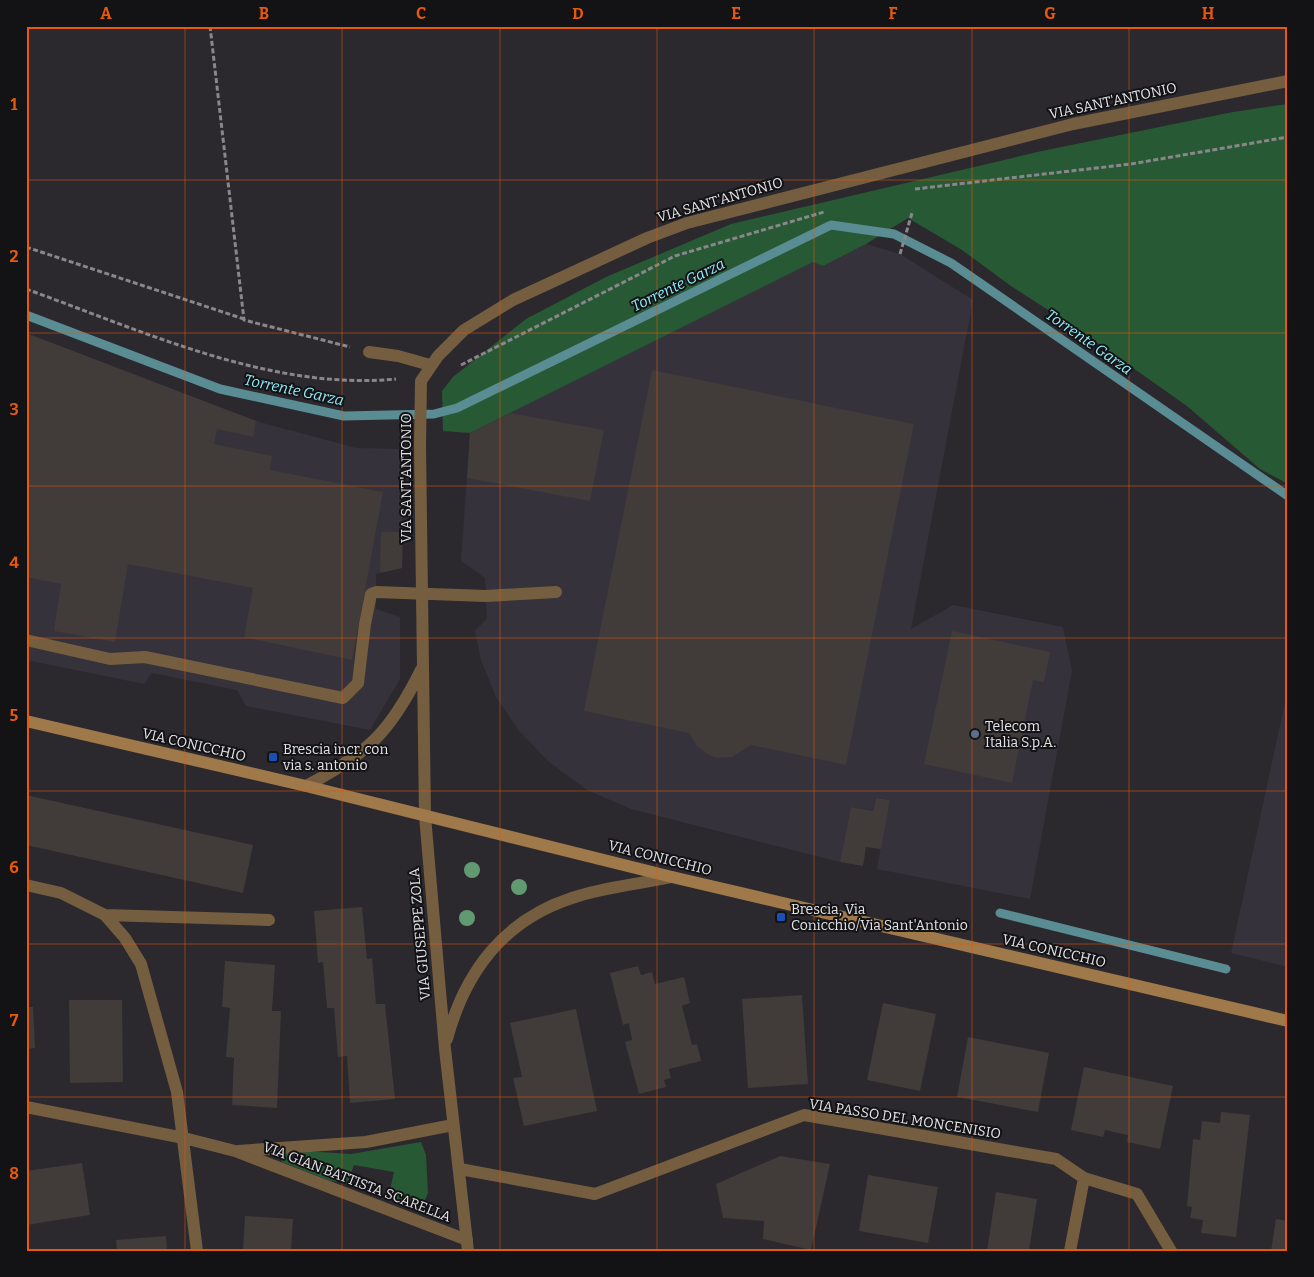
<svg xmlns="http://www.w3.org/2000/svg" width="1314" height="1277" viewBox="0 0 1314 1277" font-family="Bitter,serif">
	<style>
		.built { fill: #35323c }
		.green { fill: #275a34 }
		.lines { fill: none; stroke-linecap: round; stroke-linejoin: round }
		.stream { stroke: #598c93; stroke-width: 9 }
		.building { fill: #413b3a }
		.path { stroke: #89878c; stroke-width: 3; stroke-dasharray: 5 2.5; stroke-linecap: butt }
		.service { stroke: #755d40; stroke-width: 12 }
		.minor { stroke: #755d40; stroke-width: 12 }
		.tertiary { stroke: #755d40; stroke-width: 12 }
		.secondary { stroke: #9f7949; stroke-width: 12 }
		.tree { fill: #619a70 }
		.grid { fill: none; stroke: #e8590c; stroke-width: 1; stroke-opacity: 0.55 }
		.service-dot { fill: #5c6f8a; stroke: #131215; stroke-width: 2 }
		.transit-dot { fill: #1a4fb4; stroke: #131215; stroke-width: 2 }
		.labels { text-anchor: middle; dominant-baseline: central; stroke-width: 4; stroke-linejoin: round; paint-order: stroke }
		.street-label { font-size: 14px; fill: #e4e3e7; stroke: #131215 }
		.poi-label { font-size: 14px; fill: #e4e3e7; stroke: #131215; text-anchor: start }
		.water-label { font-size: 15px; font-style: italic; fill: #92ecfa; stroke: #131215 }
		.neatline { fill: none; stroke: #e8590c; stroke-width: 2 }
		.grid-label { font-size: 16px; text-anchor: middle; font-weight: bold; fill: #e8590c }
	</style>
	<rect width="100%" height="100%" fill="#2b292e"/>
	<path class="built" d="M866,244l34,10 73,46 -62,329 42,-24 110,22 9,44 -42,228 -153,-30 12,-69 -13,-2 -3,13 -22,-4 -11,55 -209,-53 -44,-19 -38,-28 -30,-31 -23,-34 -15,-37 -6,-29 12,-13 -2,-40 -24,-17 9,-128 343,-171 10,4z
		M26,333l230,88 100,27 47,1 -1,119 -26,6v35l24,8v62l-30,51 -124,-24 -9,-16 -85,-17 -8,11 -118,-24z
		M1288,688v279l-57,-14z"/>
	<path class="green" d="M1288,104v380l-28,-15 -73,-63 -108,-76 -68,-44 -49,-36 -54,-32 -42,26 -43,22 -10,-4 -343,171 -27,-2 -1,-40 11,-14 73,-58 80,-42 125,-53 311,-73 191,-39z
		M421,1142l5,13 2,38 -7,16 -33,-10 6,-27 -40,-7 -7,19 -19,-4 -46,-18 -2,-7 9,-5 62,4z"/>
	<g class="lines">
		<path class="stream" d="M26,315l194,74 124,27 90,-2 23,-6 374,-183 63,9 57,29 337,233
			M1000,913l226,56"/>
	</g>
	<path class="building" d="M26,333l230,88 -3,16 -36,-8 -3,15 58,12 -2,14 113,22 -31,168 -108,-23 9,-49 -125,-24 -13,78 -61,-11 7,-47 -35,-7z
		M652,370l262,54 -68,341 -95,-20 -19,12 -16,1 -7,-3 -12,-9 -8,-13 -105,-22z
		M510,413l94,17 -14,71 -123,-23 3,-45z
		M381,532h22l-1,36 -22,5z
		M952,631l98,21 -6,30 -11,-2 -21,103 -88,-19z
		M26,795l227,50 -10,48 -217,-48z
		M876,798l14,2 -9,49 -15,-2 -3,19 -23,-4 11,-55 22,4z
		M362,907l5,52 5,-1 4,46h9l10,95 -45,4 -3,-47 -9,1 -4,-49h-7l-4,-46 -5,1 -4,-52z
		M225,961l50,4 -3,46h9l-4,97 -45,-3 2,-47 -8,-1 4,-49 -8,-1z
		M638,966l3,9 11,-3 3,12 29,-7 6,26 -8,3 10,39 5,-1 4,17 -32,8 2,9 -7,2 2,7 -27,7 -14,-52 7,-2 -3,-17 -6,2 -13,-52z
		M802,995l6,89 -60,4 -6,-89z
		M69,1000h53l1,82 -53,1z
		M883,1003l53,11 -16,77 -53,-11z
		M26,1007h7l2,41 -9,1z
		M576,1009l21,102 -73,15 -11,-48 9,-1 -12,-54z
		M968,1037l81,16 -11,59 -81,-15z
		M1084,1067l89,19 -13,63 -33,-7 1,-7 -23,-5 -2,7 -32,-7z
		M1221,1112l29,3 -14,122 -35,-4 2,-13 -13,-2 2,-11 -5,-1 6,-67 7,1 2,-19 18,2z
		M780,1156l50,8 -19,86 -48,-11 1,-18 -41,-3 -7,-34z
		M82,1163l8,52 -64,10v-54z
		M868,1175l70,12 -10,56 -69,-12z
		M996,1192l41,7 -8,52h-42z
		M245,1216l48,3 -2,32h-48z
		M1276,1219l12,2v30h-17z
		M166,1236l1,15h-50l-1,-11z"/>
	<g class="lines">
		<path class="path" d="M210,26l34,294 106,27
			M915,189l216,-25 157,-27
			M26,247l218,72
			M900,254l12,-41
			M26,289c117,42 244,102 370,90
			M461,365l214,-109 149,-44"/>
		<path class="service" d="M369,352l29,4 32,9
			M26,640l84,19 35,-2 198,41 15,-15 7,-59 6,-30 5,-2 110,4 70,-4"/>
		<path class="minor" d="M306,786c61,-32 84,-53 115,-116
			M425,816l-5,-370 1,-65 17,-25 26,-26 49,-30 134,-62 40,-15 386,-99 215,-43
			M26,885l35,8 44,22 20,23 16,26 36,128 20,159
			M105,915l164,5
			M26,1107l158,31 51,13 232,89
			M238,1151l128,-9 87,-17
			M460,1169l135,25 209,-79 252,44 28,19 53,16 34,57
			M1070,1251l14,-73"/>
		<path class="tertiary" d="M425,816l20,233 23,202
			M447,1039c18,-67 57,-119 125,-141 32,-11 68,-14 100,-21"/>
		<path class="secondary" d="M26,721l280,65 366,91 616,144"/>
	</g>
	<g class="tree">
		<circle cx="472" cy="870" r="8"/>
		<circle cx="519" cy="887" r="8"/>
		<circle cx="467" cy="918" r="8"/>
	</g>
	<path class="grid" d="M185,26v1225M342,26v1225M500,26v1225M657,26v1225M814,26v1225M972,26v1225M1129,26v1225M26,180h1262M26,333h1262M26,486h1262M26,638h1262M26,791h1262M26,944h1262M26,1097h1262"/>
	<circle class="service-dot" cx="975" cy="734" r="5"/>
	<g class="transit-dot">
		<rect x="268" y="752" width="10" height="10" rx="2.5"/>
		<rect x="776" y="912" width="10" height="10" rx="2.5"/>
	</g>
	<g class="labels">
		<g class="street-label">
			<text transform="translate(1113 101) rotate(-12)">VIA SANT'ANTONIO</text>
			<text transform="translate(720 200) rotate(-16)">VIA SANT'ANTONIO</text>
			<text transform="translate(406 478) rotate(-90)">VIA SANT'ANTONIO</text>
			<text transform="translate(194 745) rotate(13)">VIA CONICCHIO</text>
			<text transform="translate(660 858) rotate(14)">VIA CONICCHIO</text>
			<text transform="translate(420 934) rotate(-95)">VIA GIUSEPPE ZOLA</text>
			<text transform="translate(1054 951) rotate(13)">VIA CONICCHIO</text>
			<text transform="translate(905 1119) rotate(9)">VIA PASSO DEL MONCENISIO</text>
			<text transform="translate(357 1182) rotate(21)">VIA GIAN BATTISTA SCARELLA</text>
		</g>
		<g class="poi-label">
			<text x="985" y="726">Telecom<tspan x="985" dy="16">Italia S.p.A.</tspan></text>
			<text x="283" y="749">Brescia incr. con<tspan x="283" dy="16">via s. antonio</tspan></text>
			<text x="791" y="909">Brescia, Via<tspan x="791" dy="16">Conicchio/Via Sant'Antonio</tspan></text>
		</g>
		<g class="water-label">
			<text transform="translate(678 285) rotate(-26)">Torrente Garza</text>
			<text transform="translate(1089 342) rotate(35)">Torrente Garza</text>
			<text transform="translate(294 390) rotate(12)">Torrente Garza</text>
		</g>
	</g>
	<rect width="1314" height="1277" fill="none" stroke="#131215" stroke-width="55"/>
	<rect x="28" y="28" width="1258" height="1222" class="neatline"/>
	<g class="grid-label">
		<text x="106" y="19">A</text>
		<text x="264" y="19">B</text>
		<text x="421" y="19">C</text>
		<text x="578" y="19">D</text>
		<text x="736" y="19">E</text>
		<text x="893" y="19">F</text>
		<text x="1050" y="19">G</text>
		<text x="1208" y="19">H</text>
		<text x="14" y="110">1</text>
		<text x="14" y="262">2</text>
		<text x="14" y="415">3</text>
		<text x="14" y="568">4</text>
		<text x="14" y="721">5</text>
		<text x="14" y="873">6</text>
		<text x="14" y="1026">7</text>
		<text x="14" y="1179">8</text>
	</g>
</svg>
